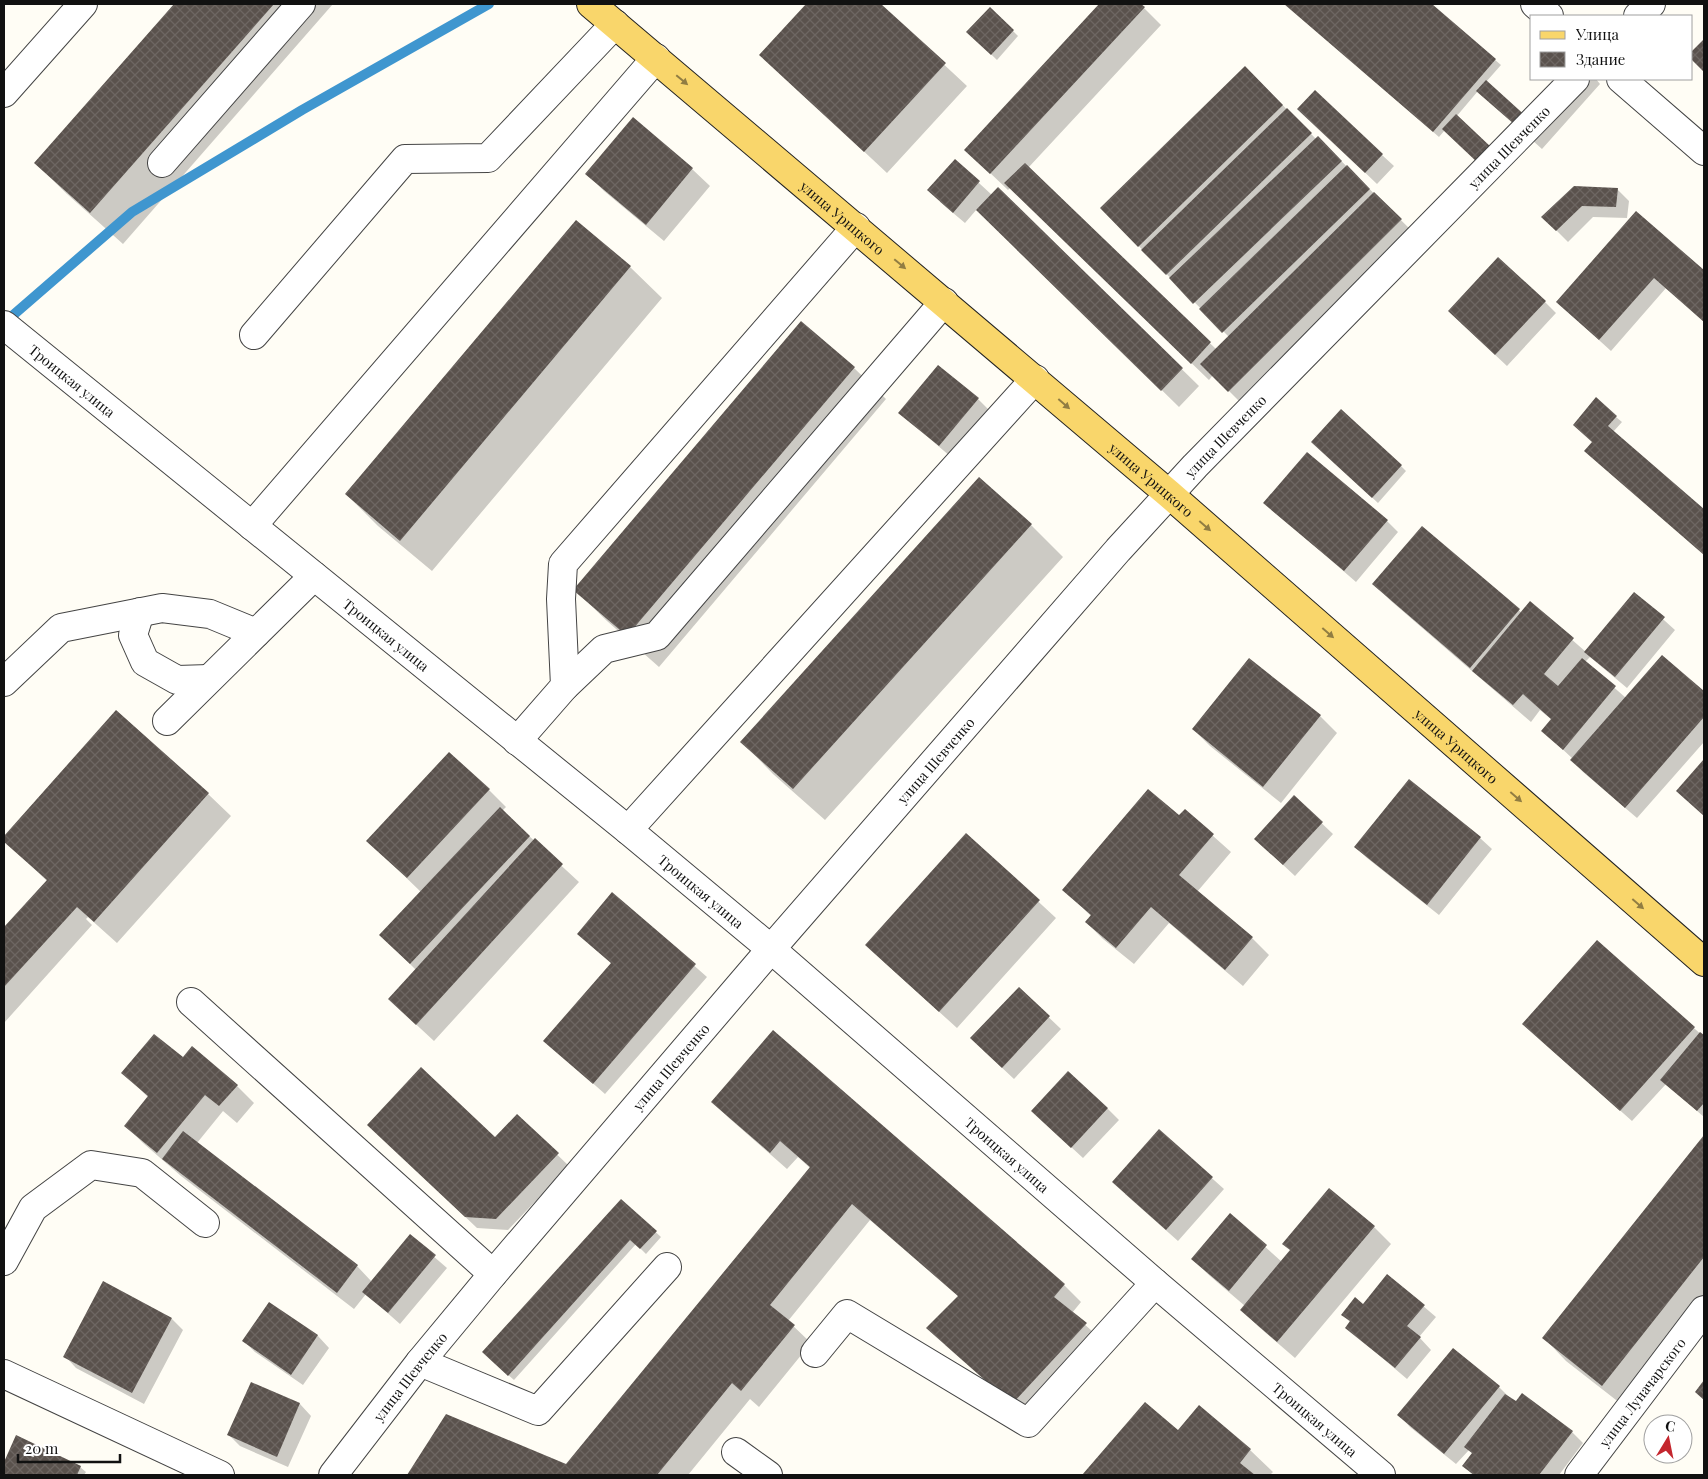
<svg xmlns="http://www.w3.org/2000/svg" width="1708" height="1479" viewBox="0 0 1708 1479" font-family="'Playfair Display',serif">
	<style>
		.shadow { fill: #0003 }
		.lines { fill: none; stroke-linecap: round; stroke-linejoin: round }
		.stream { stroke: #3f96cf; stroke-width: 10 }
		.building { fill: url(#building-cross-hatch) }
		.minor-casing { stroke: #444; stroke-width: 30 }
		.major-casing { stroke: #222; stroke-width: 30 }
		.minor { stroke: #fff; stroke-width: 28 }
		.major { stroke: #f9d66b; stroke-width: 28 }
		.oneway { fill: #917d42 }
		.labels { text-anchor: middle; dominant-baseline: central; stroke-width: 5; stroke-linejoin: round; paint-order: stroke }
		.street-label { font-size: 14px; fill: #111; stroke: #fff }
	</style>
	<defs>
		<pattern id="building-cross-hatch" width="8" height="8" patternUnits="userSpaceOnUse" patternTransform="scale(1.25)"><rect width="8" height="8" fill="#5a524d"/><path d="M0 0l8 8M0 8l8-8" fill="none" stroke="#6d6662"/></pattern>
	</defs>
	<rect width="100%" height="100%" fill="#fffdf5"/>
	<path class="shadow" d="M175,4h158l-210,240 -56,-50 -32,-31z
		M808,4h71l88,82 -80,87 -126,-118z
		M1101,4h39l21,21 -133,143 188,181 13,-12 -128,-129 144,-141 71,72 2,-1 100,99 -172,171 -33,-33 -4,5 -199,-192 -2,2 -42,-40z
		M1285,4h145l71,61 -15,17 43,38 37,-41h30l4,5 -58,65 -64,-58 -39,46z
		M1013,31l5,5 -21,24 -29,-28z
		M633,119l59,50 18,17 -46,55 -60,-50 -17,-17z
		M1311,121l71,34 12,11 -17,18z
		M955,161l37,34 6,-6 201,197 -20,21 -202,-198 -12,14 -25,-21z
		M1617,189l12,12 -2,17 -34,-1 -25,25 -25,-25z
		M1636,212l68,60v50l-38,-34 -55,63 -54,-49z
		M630,267l32,31 -230,273 -54,-45 -32,-32z
		M1545,302l11,11 -49,53 -46,-43z
		M802,323l52,45 32,31 -227,268 -52,-46 -32,-31z
		M978,399l11,11 -38,47 -51,-44z
		M1616,417l6,5 -9,10 91,79v43l-113,-98 2,-14z
		M1318,447l83,19 5,5 -28,32z
		M980,479l51,46 32,32 -238,263 -52,-46 -31,-32z
		M1265,503l122,18 11,11 -42,50z
		M1422,527l100,86 8,-10 56,49 48,-59 41,37 -48,58 -37,-31 -5,5 41,36 36,-41 42,36v49l-67,76 -54,-46 -11,-12 1,-1 -30,-28 9,-11 -12,-10 -9,12 -140,-121 -17,-17z
		M117,711l91,83 23,22 -114,127 -29,-26 -2,2 6,6 -88,98v-94l43,-48 -43,-41v-2z
		M1320,716l17,17 -56,70 -71,-57 -17,-17z
		M1704,761v54l-26,-24z
		M489,790l17,17 -4,4 77,71 -145,159 -27,-25 9,-46 -18,-18 23,-60 -53,-51z
		M1294,797l39,37 -38,42 -28,-26z
		M1185,811l46,41 -34,40 55,46 17,17 -26,31 -74,-63 -35,41 -31,-25 -17,-17 5,-6 -27,-26 116,-73z
		M966,835l90,83 -99,110 -73,-66z
		M1480,838l12,11 -53,66 -72,-57 -11,-11z
		M613,894l94,83 -102,117 -60,-53 67,-77 -22,-19z
		M1597,942l107,95v80l-38,-33 -34,37 -97,-86z
		M1019,989l42,40 -47,50 -31,-29z
		M183,1059l54,27 17,17 -17,20 -14,-12 -26,32 160,123 15,16 38,-46 37,32 -47,56 -34,-30 -12,15 -173,-133 -38,-33 -17,-17 23,-28 -26,-25z
		M712,1102l352,183 17,17 -9,11 31,28 -73,79 -85,-75 14,-48 -89,-77 -82,101 23,22 -52,64 -9,-8 -62,76h-279l38,-59 120,50 243,-298 -12,-11 -11,12 -57,-50z
		M1107,1108l12,12 -36,38 -39,-36z
		M517,1116l52,50 -61,64 -31,-2 -97,-92 115,3z
		M1159,1131l65,58 -46,52 -53,-47z
		M1704,1137v170l-79,100 -59,-46 -22,-23z
		M621,1200l40,37 -15,17 -10,-10 -122,136 -25,-22z
		M1230,1215l52,47 92,-35 17,17 -96,114 -36,-31 -18,-17 4,-4 -35,-30 -18,-17z
		M1388,1276l48,41 -17,20 12,13 -24,29 -60,-51 4,-5 -8,-8 20,-9z
		M269,1303l49,33 11,12 -26,37 -48,-33 -11,-11z
		M172,1319l11,11 -39,74 -68,-36 -11,-12z
		M1453,1350l46,37 12,12 61,33 11,11 -24,32h-86l-9,-9 9,-12 -4,-4 -13,14 -46,-37 -11,-12z
		M252,1383l48,21 11,12 -23,51 -48,-21 -11,-11z
		M1145,1404l34,28 21,-25 50,43 23,22 -3,3h-186z
		M17,1437l63,30 6,5 -2,3h-80v-10z"/>
	<g class="lines">
		<path class="stream" d="M4,323l128,-111 170,-102 187,-106"/>
	</g>
	<path class="building" d="M174,4h100l-184,209 -56,-50z
		M806,4h75l65,59 -82,89 -105,-97z
		M1099,4h42l4,3 -155,167 -26,-24z
		M1284,4h148l64,55 -63,73z
		M990,7l24,23 -23,25 -25,-23z
		M1704,39v33l-12,-12v-9z
		M1245,66l38,39 -145,142 -38,-39z
		M1486,80l43,39 1,19 -54,-47z
		M1315,90l68,64 -18,19 -68,-64z
		M1287,108l25,25 -146,142 -25,-25z
		M1456,114l36,34 -14,15 -36,-34z
		M633,117l60,51 -47,57 -61,-51z
		M1318,136l24,25 -149,143 -24,-26z
		M955,159l25,22 -27,32 -26,-23z
		M1025,163l186,179 -20,22 -187,-181z
		M1347,165l23,24 -148,144 -23,-24z
		M1574,186l44,2 -2,19 -34,-1 -26,25 -15,-14z
		M998,187l185,181 -22,23 -185,-181z
		M1374,192l28,27 -174,173 -28,-28z
		M1636,211l68,59v52l-50,-44 -55,62 -43,-38z
		M576,220l55,46 -231,275 -55,-47z
		M1498,257l48,44 -51,54 -47,-44z
		M801,321l54,46 -228,269 -54,-46z
		M938,365l41,33 -40,48 -41,-33z
		M1596,397l21,19 -9,10 96,83v46l-120,-104 8,-9 -19,-17z
		M1341,409l61,56 -30,33 -61,-56z
		M1307,452l81,68 -44,51 -81,-68z
		M979,477l53,47 -239,265 -53,-47z
		M1422,526l98,83 -50,59 -98,-84z
		M1634,592l31,25 -50,60 -31,-25z
		M1530,601l44,37 -30,36 14,12 24,-28 34,28 -53,64 -22,-19 10,-12 -28,-25 -10,11 -41,-34z
		M1662,655l42,36v26l-79,91 -55,-48z
		M1249,658l72,57 -58,72 -71,-58z
		M116,710l93,83 -115,129 -17,-15 -73,80v-60l43,-47 -43,-38v-6z
		M449,752l41,37 -83,89 -41,-37z
		M1704,759v57l-28,-25z
		M1409,779l72,58 -54,68 -73,-58z
		M1148,789l31,26 6,-6 29,25 -35,41 74,62 -28,33 -74,-63 -35,41 -31,-26 6,-7 -29,-25z
		M1294,795l29,27 -40,43 -29,-26z
		M500,807l30,29 -120,128 -31,-29z
		M966,833l74,67 -101,112 -74,-67z
		M535,838l28,26 -147,161 -28,-26z
		M612,892l84,72 -103,120 -50,-43 68,-78 -34,-29z
		M1597,940l98,87 -75,84 -98,-87z
		M1019,987l31,29 -48,52 -32,-30z
		M773,1030l292,254 -11,13 33,26 -75,81 -86,-76 32,-32 -106,-92 -82,101 25,20 -54,66 -9,-8 -75,92h-250l39,-61 120,50 244,-297 -30,-26 -10,12 -59,-51z
		M1700,1032l4,3v68l-7,8 -37,-31z
		M154,1034l29,23 9,-11 46,39 -19,21 -14,-11 -48,58 -33,-27 24,-30 -27,-23z
		M421,1067l74,70 22,-23 42,39 -63,66 -31,-2 -98,-92z
		M1068,1071l40,37 -37,40 -40,-37z
		M1159,1129l54,48 -47,53 -54,-48z
		M183,1131l175,134 -21,28 -175,-134z
		M1704,1135v122l-102,129 -60,-48z
		M1329,1188l46,38 -98,116 -37,-32 50,-60 -8,-6z
		M621,1199l36,32 -17,18 -10,-9 -122,136 -26,-24z
		M1230,1213l37,32 -38,46 -38,-32z
		M410,1234l26,21 -48,58 -26,-21z
		M1387,1274l38,31 -18,21 14,11 -26,31 -50,-40 5,-7 -9,-6 14,-18 8,7z
		M103,1281l69,37 -40,75 -69,-36z
		M269,1302l49,33 -27,40 -49,-34z
		M1453,1348l47,38 -56,68 -47,-39z
		M1704,1380v20l-9,-8z
		M251,1382l49,21 -23,54 -50,-22z
		M1522,1393l51,38 -34,44h-65l-12,-9 10,-13 -8,-6 41,-53 11,7z
		M1145,1402l33,28 21,-25 52,44 -11,14 15,12h-173z
		M16,1435l65,31 -4,9h-73v-13z"/>
	<g class="lines">
		<g class="minor-casing">
			<g id="minor">
				<path d="M1535,4l14,12"/>
				<path d="M1638,16l13,-12"/>
				<path d="M1621,79l83,72"/>
				<path d="M4,93l79,-89"/>
				<path d="M162,163l139,-159"/>
				<path id="s1" d="M4,325l624,505 143,119 384,334 226,192"/>
				<path d="M254,335l151,-176 83,-1 127,-134"/>
				<path d="M252,526l404,-468"/>
				<path d="M140,612l-7,23 12,27 32,18 32,-1"/>
				<path d="M4,682l57,-54 101,-20 48,6 46,19"/>
				<path d="M565,686l39,-37 53,-13 287,-334"/>
				<path d="M167,721l147,-145"/>
				<path d="M517,741l48,-55 -4,-87 2,-35 293,-337"/>
				<path d="M628,830l407,-451"/>
				<path d="M191,1002l302,272"/>
				<path d="M4,1261l29,-53 58,-43 51,8 63,50"/>
				<path d="M815,1353l32,-39 181,109 127,-140"/>
				<path d="M420,1362l118,49 129,-144"/>
				<path d="M4,1374l216,101"/>
				<path d="M736,1452l32,23"/>
				<path id="s2" d="M333,1475l87,-113 73,-88 278,-325 347,-399 77,-84 380,-387"/>
				<path id="s3" d="M1579,1475l125,-165"/>
			</g>
		</g>
		<g class="major-casing">
			<g id="major">
				<path id="s4" d="M591,4l578,490 535,468"/>
			</g>
		</g>
		<use href="#minor" class="minor"/>
		<use href="#major" class="major"/>
	</g>
	<defs><path id="oneway-solid" d="M-6-.8H1V-3.2L6.5 0L1 3.2V.8H-6Z" transform="scale(1.25)"/></defs>
	<g class="oneway">
		<use href="#oneway-solid" transform="translate(682 80) rotate(40)"/>
		<use href="#oneway-solid" transform="translate(900 264) rotate(40)"/>
		<use href="#oneway-solid" transform="translate(1064 404) rotate(41)"/>
		<use href="#oneway-solid" transform="translate(1205 526) rotate(41)"/>
		<use href="#oneway-solid" transform="translate(1328 633) rotate(41)"/>
		<use href="#oneway-solid" transform="translate(1516 797) rotate(41)"/>
		<use href="#oneway-solid" transform="translate(1638 904) rotate(41)"/>
	</g>
	<g class="labels">
		<g class="street-label">
			<text stroke="none"><textPath href="#s2" startOffset="1775">улица Шевченко</textPath></text>
			<text stroke="none"><textPath href="#s4" startOffset="330">улица Урицкого</textPath></text>
			<text stroke="none"><textPath href="#s1" startOffset="88">Троицкая улица</textPath></text>
			<text stroke="none"><textPath href="#s2" startOffset="1370">улица Шевченко</textPath></text>
			<text stroke="none"><textPath href="#s4" startOffset="735">улица Урицкого</textPath></text>
			<text stroke="none"><textPath href="#s1" startOffset="492">Троицкая улица</textPath></text>
			<text stroke="none"><textPath href="#s4" startOffset="1140">улица Урицкого</textPath></text>
			<text stroke="none"><textPath href="#s2" startOffset="935">улица Шевченко</textPath></text>
			<text stroke="none"><textPath href="#s1" startOffset="898">Троицкая улица</textPath></text>
			<text stroke="none"><textPath href="#s2" startOffset="530">улица Шевченко</textPath></text>
			<text stroke="none"><textPath href="#s1" startOffset="1302">Троицкая улица</textPath></text>
			<text stroke="none"><textPath href="#s2" startOffset="125">улица Шевченко</textPath></text>
			<text stroke="none"><textPath href="#s3" startOffset="104">улица Луначарского</textPath></text>
			<text stroke="none"><textPath href="#s1" startOffset="1708">Троицкая улица</textPath></text>
		</g>
	</g>
	<rect width="1708" height="1479" fill="none" stroke="#111111" stroke-width="10"/>
	<rect x="1530" y="15" width="162" height="65" fill="#ffffff" stroke="#a0a0a0"/>
	<rect x="1540" y="31" width="25" height="8" fill="#f9d66b" stroke="#a0a0a0"/>
	<text x="1576" y="40" font-size="15" fill="#111111">Улица</text>
	<rect x="1540" y="52" width="25" height="15" fill="url(#building-cross-hatch)" stroke="#a0a0a0"/>
	<text x="1576" y="65" font-size="15" fill="#111111">Здание</text>
	<g transform="translate(1668 1439) rotate(10)"><circle r="24" fill="#ffffff" stroke="#a0a0a0"/>
	<path d="M0-4L9 19L0 12L-9 19Z" fill="#c4262e"/>
	<text y="-8" font-size="14" font-weight="bold" text-anchor="middle" fill="#111111">С</text>
	</g>
	<path d="M18 1454v8h102v-8" fill="none" stroke="#111111" stroke-width="2.5"/>
	<text x="25" y="1454" font-size="15" fill="#111111" stroke="#ffffff" stroke-width="4" paint-order="stroke">20 m</text>
</svg>
